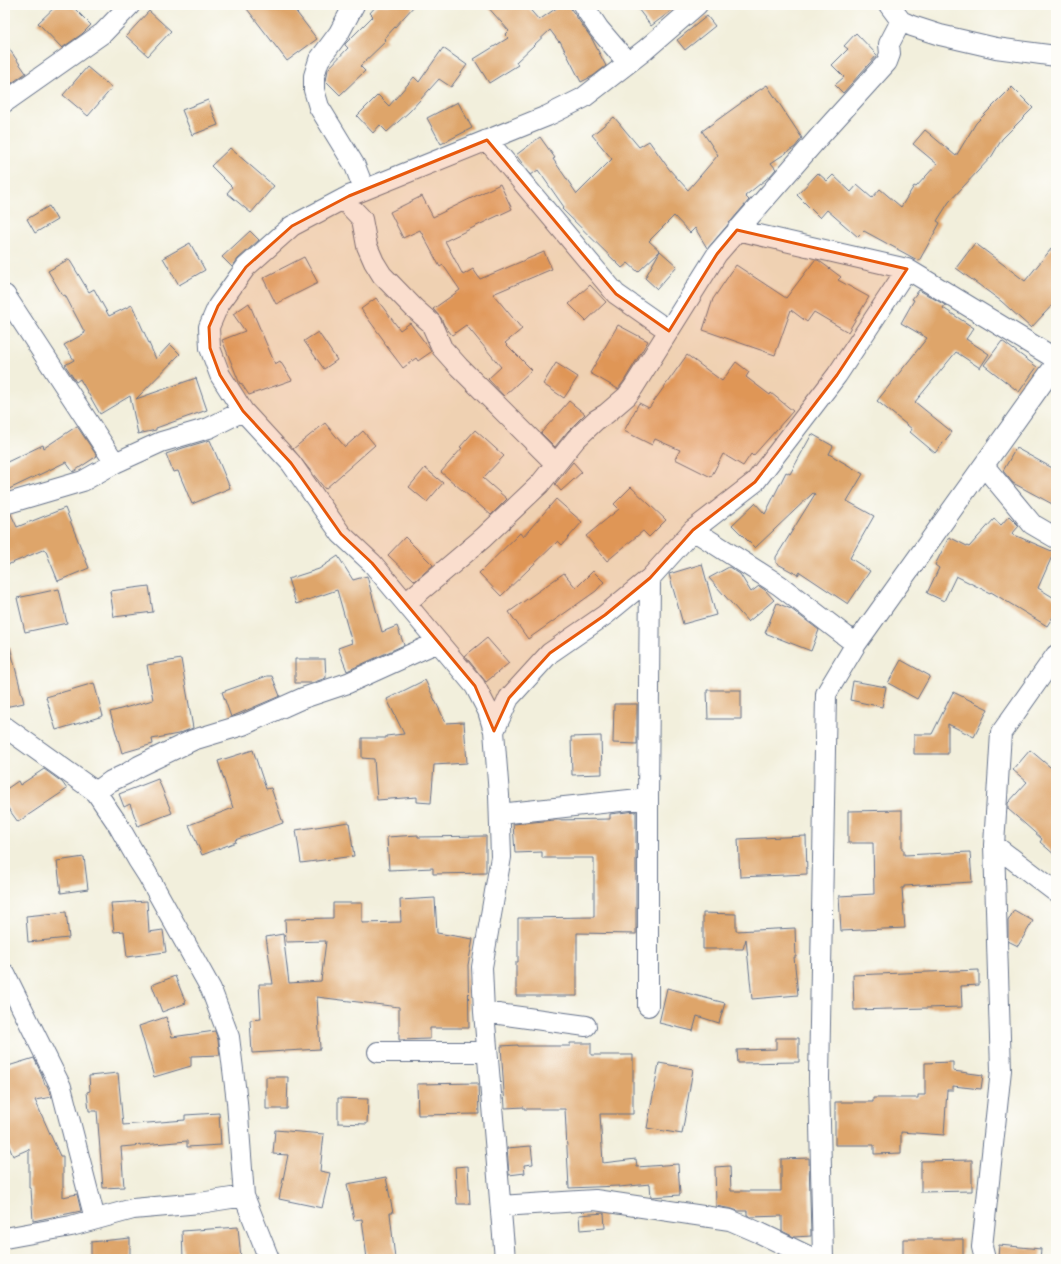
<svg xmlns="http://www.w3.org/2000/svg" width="1061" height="1264" viewBox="0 0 1061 1264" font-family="Dekko,sans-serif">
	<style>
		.building { fill: #dea56b }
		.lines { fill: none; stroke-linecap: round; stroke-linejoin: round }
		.minor-casing { stroke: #66728a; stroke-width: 22 }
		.minor { stroke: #fff; stroke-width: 20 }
		.marked { fill: #e8590c; fill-opacity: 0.2; stroke: #e8590c; stroke-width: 3; stroke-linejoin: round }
	</style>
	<rect width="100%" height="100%" fill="#fdfcf7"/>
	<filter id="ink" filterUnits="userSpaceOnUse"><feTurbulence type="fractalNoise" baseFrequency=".025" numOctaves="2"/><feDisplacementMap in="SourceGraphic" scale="8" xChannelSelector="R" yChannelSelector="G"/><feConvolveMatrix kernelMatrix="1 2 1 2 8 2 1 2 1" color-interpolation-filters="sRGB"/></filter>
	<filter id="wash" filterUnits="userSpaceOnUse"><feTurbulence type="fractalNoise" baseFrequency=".012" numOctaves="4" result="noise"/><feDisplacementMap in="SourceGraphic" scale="16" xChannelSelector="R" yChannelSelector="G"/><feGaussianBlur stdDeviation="0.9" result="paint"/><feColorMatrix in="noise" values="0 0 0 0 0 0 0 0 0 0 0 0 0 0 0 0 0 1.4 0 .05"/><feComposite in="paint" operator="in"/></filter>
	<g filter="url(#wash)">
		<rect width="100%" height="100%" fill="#f2efdc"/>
		<g id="blocks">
			<path class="building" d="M57,5h14l20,20 -9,9 -20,14 -24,-25z
				M244,5h47l26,34 -30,22z
				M377,5h38l-31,34 2,2 -26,25 5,5 -25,24 -14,-14 2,-12 20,-21 -3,-3v-1l28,-28 -3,-3z
				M486,5h40l13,15 22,-15h11v3l-1,1 21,30 14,27 -13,10 -12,6 -21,-41 -1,1 -9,-12 -34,32 2,3 -29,18 -15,-24 34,-21 -3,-3 4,-4z
				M635,5h44l-28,21z
				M149,11l22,20 -23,25 -22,-20z
				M707,16l8,10 -30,24 -8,-10z
				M856,33l21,22 -34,38 -8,-8 9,-8 -12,-12 16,-16 -4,-3z
				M5,43l21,30 -21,15z
				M443,48l24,17 -16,22 -12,-8 -29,32 -23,21 -7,-7 -7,8 -16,-17 21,-21 11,11 25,-29 5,5z
				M87,67l25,21 -24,28 -25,-21z
				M767,85l35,53 -7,9 -24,16 5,6 -6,7 -25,20 4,4 -41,48h-1l-12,-20 -5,5 -16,-17 -25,25 11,10 -22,21 -10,-9 -6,5 -60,-59 2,-2 -26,-37 -7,5 -15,-20 24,-18 15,21 -2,1 24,35 35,-35 -20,-24 22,-18 25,30 10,-6 20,28 19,21 30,-35 -16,-24 39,-28v-1z
				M1012,87l21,21 -31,31 -10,17 -43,46 -12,19 3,2 -21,38 -55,-30 -6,6 -31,-27 -7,8 -23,-23 21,-22 9,8 6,-6 18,17 6,-7 15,13 8,-9 21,18 13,-21 2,1 21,-23 -24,-20 12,-14 31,26 20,-33z
				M208,100l10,25 -26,10 -10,-25z
				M458,102l14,26 -31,16 -14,-26z
				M230,148l44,38 -23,27 -24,-20 5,-6 -21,-21z
				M500,184l12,25 -67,32 18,34 10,-6 7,10 64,-27 8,17 -59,25 29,35 -17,14 27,27 -28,26 -16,-17 13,-12 -35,-42 -14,10 -8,-10 -3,-7 -8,-9 27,-19 -17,-25 -3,2 -20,-37 -17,8 -13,-26 32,-16 11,21z
				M49,206l8,14 -22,13 -8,-14z
				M250,231l9,9 -21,19 -6,8 -10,-10z
				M190,243l15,27 -26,15 -16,-27z
				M975,243l50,38 31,-38v58l-25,27 -30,-27 -45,-33z
				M660,251l17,15 -20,23 -12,-11z
				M304,257l14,26 -42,21 -13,-26z
				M69,259l20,33 5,-3 15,27 23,-11 24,54 14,-15 10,10 -44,45 60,-21 11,32 -51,18v2l-18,4 -8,-38 -30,18 -20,-35 -4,3 -11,-17 9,-5 -10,-15 21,-12 -20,-38 -2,1 -15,-25z
				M815,260h3l23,17 -3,3 31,17 -21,35 -34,-20 -7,10 -16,-12 -16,45 -72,-25 10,-31 23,-34 50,33z
				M590,285l16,17 -20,19 -17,-17z
				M919,290l26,15 -2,3 31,20 -8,11 23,15 -9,14 -24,-16 -41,50 37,30 -17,21 -25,-21 2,-3 -35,-28 50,-63 -26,-15 13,-23 -2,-1z
				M376,298l24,32 10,-7 19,25 2,4 -13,9 -2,-3 -13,10 -19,-25 1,-1 -24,-33z
				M249,303l26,61 5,-3 12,19 -43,15 -8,-12 -1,1 -18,-44 23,-9 -12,-17z
				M618,325l30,16 -24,40 -6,8 -28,-16z
				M318,332l19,28 -13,9 -20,-28z
				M1002,341l35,26 -18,25 -35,-27z
				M687,355l35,26 14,-19 13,10 -3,5 24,18 1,-2 22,18 -40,45 -2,-2 -8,12 -20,-12 -12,23 -36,-18 5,-9 -25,-11 -3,6 -28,-14 15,-28 10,5z
				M556,363l22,14 -14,21 -21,-14z
				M569,401l16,13 -17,17 -13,16 -14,-14z
				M325,423l20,24 18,-16 12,14 -50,44 -32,-40z
				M77,426l20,30 -24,16 -7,-10 -61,29v-28l38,-18 1,3z
				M475,430l29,26 -21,22 24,21 -16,16 -50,-43 21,-24 -2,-1z
				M812,434l21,12 -4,8 34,20 -16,27 27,15 -24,42 20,13 -22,33 -48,-32 -2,3 -22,-12v-6l39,-63 -2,-1 -58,55 -23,-23 23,-22 10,11 21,-42 4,2z
				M210,440l20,48 -38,16 -14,-33 -5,1 -7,-18 17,-6z
				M1016,448l40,22v36l-43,-23 -10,-12z
				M573,462l9,10 -21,19 -6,-7z
				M425,468l18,15 -16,19 -18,-15z
				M631,487l35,33 -17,17 -6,-6 -36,30 -21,-25 33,-27 -5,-5z
				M556,499l26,23 -20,23 -4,-4 -57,55 -22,-23 41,-40 3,4z
				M65,508l24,60 -31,13 -13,-32 -40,17v-51l6,-1 6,13z
				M1009,516l10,10 -7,8 42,18 -16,36 18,11v13l-9,14 -56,-34 -1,1 -34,-17 -12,25 -17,-8 12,-25 -4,-3 14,-28 20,10 25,-28 7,6z
				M405,537l28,28 -18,16 -27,-26z
				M338,556l15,24 14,-4 15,56 15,-6 7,19 -57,26 -9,-23 14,-5 -15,-53 -41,14 -8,-25 31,-10z
				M702,564l14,51 -33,9 -14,-50z
				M729,567l11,7 11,18 8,-6 6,4 9,10 -26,22 -39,-44z
				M593,571l11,11 -8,9 -68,48 -19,-27 55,-39 12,15z
				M149,586l4,26 -39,5 -4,-26z
				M59,589l8,34 -42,9 -8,-34z
				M777,603l14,6 28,21 -8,21 -46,-18z
				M487,638l22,25 -23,19 -21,-26z
				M10,647l14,56 -19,4v-59z
				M181,659l12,69 -15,6 -26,5 1,5 -31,9 -12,-41 43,-12 -6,-35z
				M295,659h30l1,19 -14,5h-17z
				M901,660l29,16 -13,23 -29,-16z
				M267,676h5l8,20 -49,21 -9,-25z
				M425,680l21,43 18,-1 3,41 -33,2 -3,38 -14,-1v-5l-40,3 -3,-41 -12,-1v-20h24v-2l18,-2 -17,-35z
				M853,681l33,6 -4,20 -32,-7z
				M94,683l9,33 -47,14 -10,-33z
				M707,690h34v29h-33z
				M953,692l35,17 -14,28 -26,-13v30h-34v-20h18z
				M614,704h23v40l-24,-1z
				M601,736l1,38 -30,1 -1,-38z
				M253,750l13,39 5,-1 12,35 -48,17 1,2 -34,13 -13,-30 44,-17 -15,-47z
				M1030,750l26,22v84l-16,-14 2,-3 -34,-30v-6l19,-21 -14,-12z
				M44,769l18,13 5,7 -49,33 -13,-18v-14l13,-9 2,4z
				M158,779l14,34 -34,13 -8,-22 -6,3 -5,-13z
				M902,810v40h2v5l66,-3 2,30 -68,4v2h-2l3,40 -64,3 -2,-35 35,-2 -1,-51h-25v-32z
				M636,811v123l-59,-1v63h-61v-34h2v-44l76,-1v-59h-52v-6l-27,1 -2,-29 41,-4 56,-1v-5z
				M349,822l5,34 -53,7 -5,-33z
				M418,835v2l68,-1v37l-53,1v-6l-44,2 -2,-33z
				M806,836l1,38 -67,3 -2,-38z
				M84,857l4,32 -27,4 -4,-32z
				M435,898l2,35 36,6 -5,26 1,63h-39v11l-31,1v-33l-82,-10 3,52 -68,4 -2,-33 11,-1 -2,-35h14l-7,-47 17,-3 6,49 32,-2 5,-40 -40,1 -1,-23 48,-1v-15h29v20l39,-1 -1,-22z
				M147,901l2,31 14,-2 3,22 -39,5 -3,-26 -10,1 -3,-29z
				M1014,910l19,11 -15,25 -10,-5v-20z
				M66,912l3,26 -41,4 -2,-26z
				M703,913l33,1v17l59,-3 1,29h-2l4,38 -46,4 -6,-60 -3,10h-40z
				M979,970v15l-18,1 1,21 -108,3 -1,-35z
				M175,976l11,27 -24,9 -10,-27z
				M667,988l58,15 -6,20 -22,-7 -4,15 -34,-8z
				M166,1017l6,20 43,-6 3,9 2,15 -29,1v10l-37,11 -15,-51z
				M776,1038h23v24l-61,1 -1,-13 39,-1z
				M570,1043h21v12h42v59h-33l3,49 33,-4 1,8 41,-3 2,31 -29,2 -1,-13 -31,3v-1l-50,2 -4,-79h-41v-2l-19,1 -4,-62 17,-1v1h52z
				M34,1058l8,17 3,10h2l4,10 1,2 -17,3 25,56h3v41l14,-3 4,17 -48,10 -2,-33h-2v-39l-16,7 -8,-19v-70z
				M953,1062v9l30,4 -2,14 -28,-3v4h-6l-3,45 -43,-3v21l-27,1v-9h-39v-43h38v-4h45v-3h7v-32z
				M659,1063l34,6 -11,65 -35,-6z
				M118,1073l5,52 62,-5v-5l34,-2 2,32 -34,2v-6l-66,6 3,40 -21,1 -6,-77h-8l-2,-19 3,-1 -1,-15z
				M266,1077h22l-1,32h-21z
				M478,1083l1,31 -61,1 -1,-31z
				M338,1098l30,1 -1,25 -29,-1z
				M275,1130l49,4 -4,37 10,2 -8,35 -43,-9 9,-44 -15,-1z
				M531,1146l2,18 -9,1 1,8 -16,2 -2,-27z
				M809,1158l2,78 -17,1 -12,-6v-15l-31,1 -4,-2v-4h-9l-6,-2 -16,-3 -1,-39 15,-1 1,25h50v-32z
				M972,1160v31l-51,1v-31z
				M468,1166l2,38h-13l-2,-37z
				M386,1177l7,36h-3l5,46h-28l-5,-40 -8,1 -7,-36z
				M604,1213l1,15 -25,2 -1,-15z
				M238,1227l3,32h-58l-1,-28z
				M130,1238v21h-39v-17z
				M903,1239h60v20h-60z
				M999,1245l42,4 -1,10 -42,-1z"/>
		</g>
	</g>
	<g filter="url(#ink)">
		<use href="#blocks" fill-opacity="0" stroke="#66728a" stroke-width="1"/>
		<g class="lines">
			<g class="minor-casing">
				<path id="minor" d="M354,5l-15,28 -20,27 -5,16v14l5,17 36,59 9,23
					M583,5l16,24 29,34
					M889,5l12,16 11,5 28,9 56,13 60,8
					M5,102l98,-69 27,-28
					M487,140l129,154 53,37
					M343,199l19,20 5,27 7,16 8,13 32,33 17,15 11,25 17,19 97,97
					M737,230l170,39 149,90
					M5,295l110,168
					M984,466l48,58 24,14
					M5,504l78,-23 32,-18 46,-21 48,-14 34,-17
					M693,530l86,55 77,59
					M406,603l77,-65 57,-54 36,-45 20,-19 10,-6 21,-18 6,-8 84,-134 102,-117 68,-75 3,-8 -1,-10 12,-23
					M5,727l91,65
					M494,731l15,-33 41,-45 55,-38 45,-37 43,-48 62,-48 82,-107 70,-106
					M500,814l148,-16
					M994,845l62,47
					M5,974l56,113 34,132
					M648,1006v-208l2,-220
					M484,1012l102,14
					M378,1052h109
					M501,1206l94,-6 135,20 30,13 54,26
					M5,1238l66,-12 62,-17 67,-6 44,-7
					M269,1259l-25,-63 -7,-94 -8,-65 -18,-48 -64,-115 -9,-14 -21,-37 -21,-31 15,-11 15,-7 13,-8 54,-26 50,-15 60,-27 45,-15 90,-41
					M505,1259l-21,-247 -2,-45 19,-110 -2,-62 -5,-64 -6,-20 -13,-25 -103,-123 -31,-29 -50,-71 -48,-52 -23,-36 -10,-27 -1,-21 9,-21 28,-39 46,-41 57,-30 198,-80 36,-18 62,-48 52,-45
					M823,1259l-4,-181 7,-384 30,-50 200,-280
					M985,1259l-3,-12 19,-177 -7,-225 7,-112 55,-78"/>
			</g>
			<use href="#minor" class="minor"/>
		</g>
	</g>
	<path class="marked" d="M487,140l129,154 53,37 48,-77 20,-24 170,39 -70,106 -82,107 -62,48 -43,48 -45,37 -55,38 -41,45 -15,33 -19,-45 -103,-123 -31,-29 -50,-71 -48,-52 -23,-36 -10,-27 -1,-21 9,-21 28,-39 46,-41 57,-30z"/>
	<rect width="1061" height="1264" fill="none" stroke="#fdfcf7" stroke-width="20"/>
</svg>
